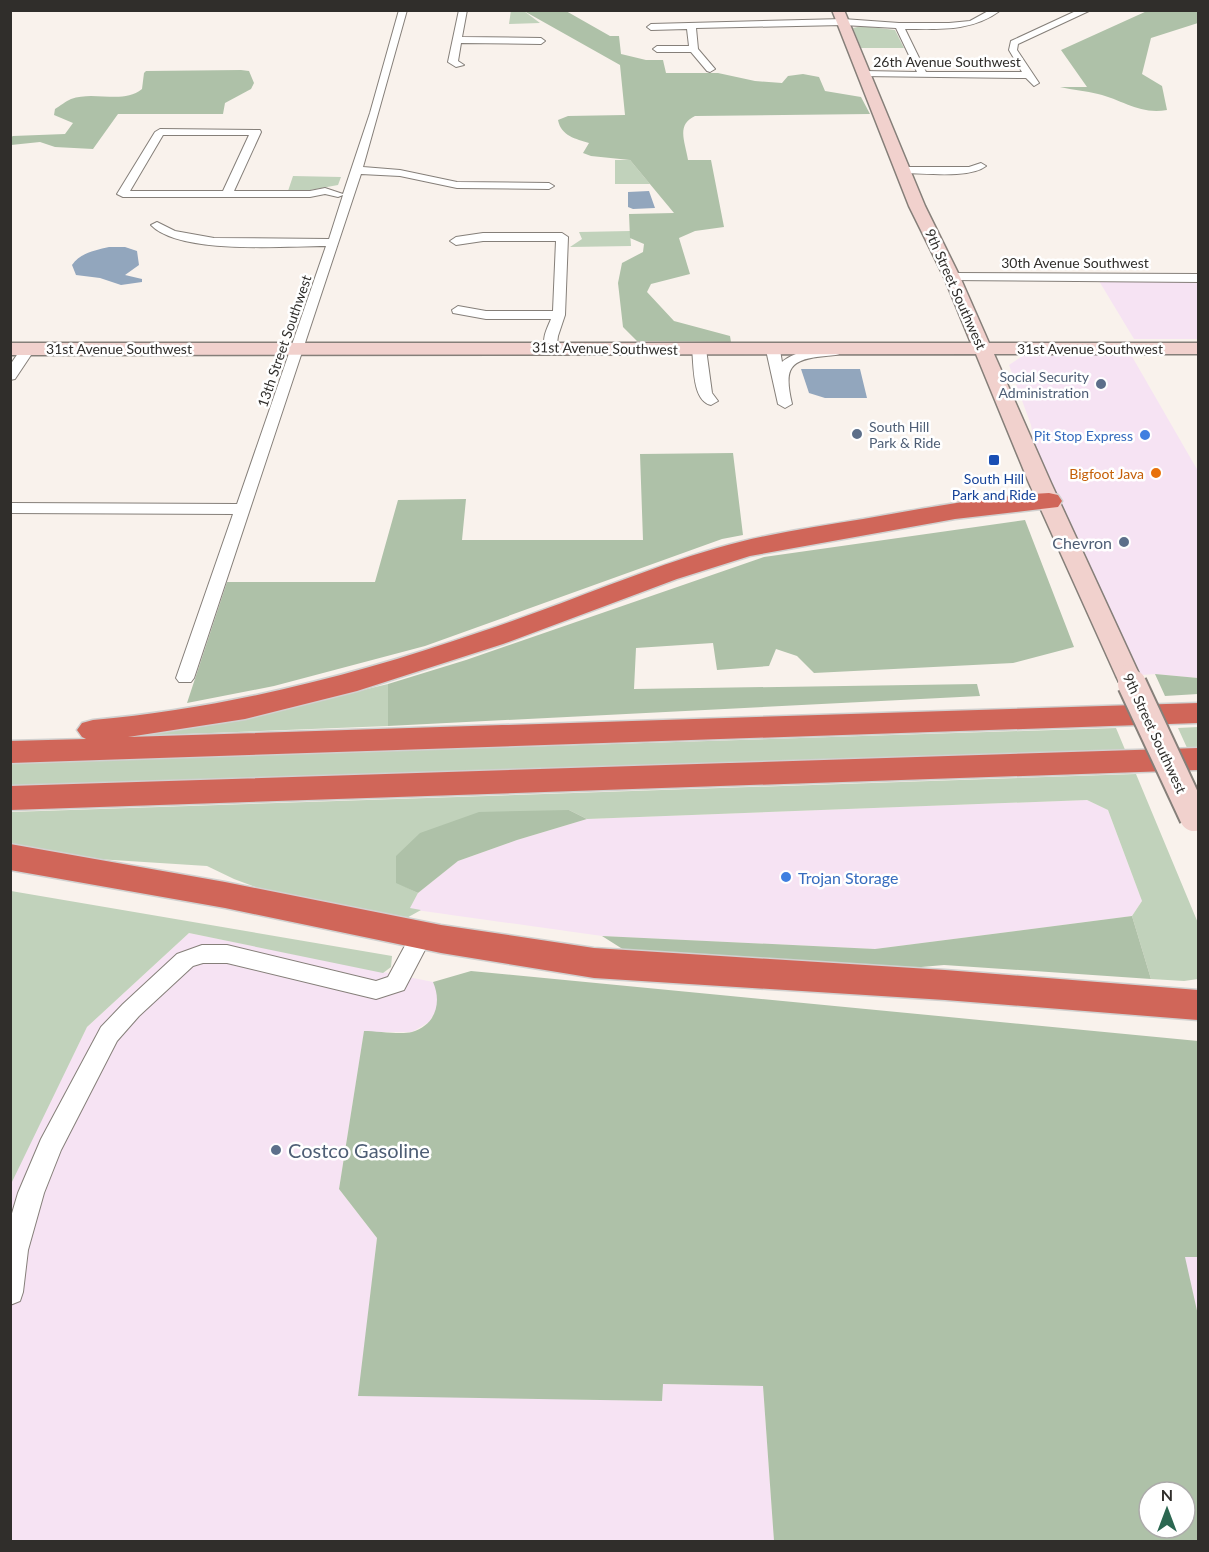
<svg xmlns="http://www.w3.org/2000/svg" width="1209" height="1552" viewBox="0 0 1209 1552" font-family="Lato,sans-serif">
	<style>
		.commercial { fill: #f6e3f3 }
		.green { fill: #c1d2bb }
		.forest { fill: #aec1a8; fill-rule: evenodd }
		.water { fill: #92a6bd }
		.lines { fill: none; stroke-linecap: round; stroke-linejoin: round }
		.street-casing { stroke: #857f79; stroke-width: 2 }
		.secondary-casing { stroke: #857f79; stroke-width: 3 }
		.highway-casing { stroke: #d1d1d0; stroke-width: 3 }
		.street { fill: #fff; fill-rule: evenodd }
		.secondary { fill: #f1d1cd; fill-rule: evenodd }
		.highway { fill: #d06659; fill-rule: evenodd }
		.secondary-bridge-far1-casing { stroke: #857f79; stroke-width: 24; stroke-linecap: butt }
		.secondary-bridge-casing { stroke: #857f79; stroke-width: 32; stroke-linecap: butt }
		.secondary-bridge-far1 { stroke: #f1d1cd; stroke-width: 22 }
		.secondary-bridge { stroke: #f1d1cd; stroke-width: 28 }
		.service-dot { fill: #5c6f8a; stroke: #fff; stroke-width: 2 }
		.shop-dot { fill: #3f7fe0; stroke: #fff; stroke-width: 2 }
		.transit-dot { fill: #1a4fb4; stroke: #fff; stroke-width: 2 }
		.food-dot { fill: #e8710a; stroke: #fff; stroke-width: 2 }
		.labels { text-anchor: middle; dominant-baseline: central; stroke-width: 5; stroke-linejoin: round; paint-order: stroke }
		.far-street-label { font-size: 14px; fill: #302e2b; stroke: #fff }
		.far-service-label { font-size: 14px; fill: #4e5e75; stroke: #fff; text-anchor: end }
		.far-shop-label { font-size: 14px; fill: #366cbe; stroke: #fff; text-anchor: end }
		.far-food-label { font-size: 14px; fill: #c56008; stroke: #fff; text-anchor: end }
		.far-transit-label { font-size: 14px; fill: #164399; stroke: #fff }
		.service-label { font-size: 16px; fill: #4e5e75; stroke: #fff; text-anchor: end }
		.shop-label { font-size: 16px; fill: #366cbe; stroke: #fff; text-anchor: start }
		.near-service-label { font-size: 20px; fill: #4e5e75; stroke: #fff; text-anchor: start }
	</style>
	<rect width="100%" height="100%" fill="#f9f2ec"/>
	<path class="commercial" d="M1099,281h99v58h-64z
		M1035,353h95l68,118v207l-43,-4 -27,2 -88,-193 -9,-58 -22,-60 15,-10z
		M1087,800l21,10 34,91 -10,15 -257,33 -273,-13 -193,-27 9,-16 40,-32 59,-21 70,-21z
		M189,933l244,49 5,11v15l-9,14 -17,10h-48l-25,157 38,49 -18,157 303,6 1,-17 100,2 11,155h-763l-1,-357 77,-157z
		M1184,1256l14,1v58z"/>
	<path class="green" d="M511,10l13,1 16,12 -31,1z
		M862,26l33,4 9,18h-43l-8,-20z
		M615,160h15l20,24h-35z
		M293,176l48,1 -3,8 -33,6h-17z
		M630,231l1,15 -61,1 12,-8 -3,-7z
		M388,684v42l-303,12 215,-33z
		M1198,727v22l-10,1 -10,-22z
		M1116,728l10,24 -1115,34 -1,-23z
		M1136,774l62,149v56l-14,2 -33,-2 -19,-63 10,-15 -34,-91 -21,-10 -500,19 -18,-9 -173,72 22,11 -8,15 11,2 -18,10 -38,-11 -85,-13 -46,-17 -27,-13 -110,-7 -86,-11v-36z
		M11,891l381,65 -1,11 -8,6 -194,-40 -102,94 -76,157z"/>
	<path class="forest" d="M524,11h42l44,25h9l2,18 25,6h17l3,13h52l37,8 27,2 6,-7 15,-2 16,3 6,14 36,6 9,17 -175,2c-19,9 -10,25 -7,44h23l13,67 -29,4 -16,7 11,36 -39,10 -4,8 27,29 56,15 1,6 -94,-1 -14,-14 -5,-44 4,-20 21,-11 1,-8 -14,-6 -1,-24 45,-1 -44,-53 -39,-4 -8,-3 6,-10c-13,-4 -28,-7 -31,-23l10,-4 57,-1 -5,-50z
		M1147,11h51v12l-47,15 -9,36 20,12 5,24c-27,5 -44,-10 -69,-16 -12,-3 -25,-4 -38,-7h27l-26,-37z
		M241,70l8,1 5,12 -3,6 -26,14 -2,11h-105l-25,35 -38,-2 -15,-5 -29,3v-8l2,-1 52,-2 8,-11 -19,-8 1,-6c5,-3 11,-8 16,-10 24,-9 51,6 71,-10l2,-16 2,-2z
		M733,453l10,82 -21,4 -297,107 -151,40 -87,17 40,-121h148l23,-82 68,-1 -4,41h181l-3,-86z
		M1025,520l49,127 -61,16 -199,10 -17,-17 -21,-7 -7,17 -52,4 -4,-27 -77,5 -2,41 343,-5 3,12 -592,30v-42l78,-24 298,-103z
		M1155,674l43,4v16l-33,2z
		M569,810l18,9 -70,21 -59,21 -40,32 -22,-10v-27l24,-23 59,-21z
		M1132,916l19,63 -207,-14 -57,5 -255,-15 -30,-19 273,13z
		M471,971l727,70v216h-13l13,58v226h-424l-11,-155 -100,-2 -1,17 -304,-5 19,-158 -38,-49 25,-158c13,0 37,4 48,1 24,-7 30,-30 21,-50zM1149,1492h36v36h-36z"/>
	<path class="water" d="M649,191l6,17 -22,1 -5,-2v-15z
		M109,247h16l12,4 2,14 -14,10 17,4v3l-21,3 -21,-7 -24,-3 -4,-10c8,-12 24,-15 37,-18z
		M801,369h59l7,29h-42l-16,-5z"/>
	<g class="lines">
		<g class="street-casing">
			<path id="street" d="M399,10h8l-44,157 37,3 57,12 92,1 5,3 -5,3 -92,-1 -57,-12 -39,-2 -167,504 -3,4h-12l-3,-4 57,-164 -223,-1v-10l227,1 89,-258c-41,0 -146,9 -175,-21l6,-3 18,9 39,7 115,1 14,-44 -5,2 -13,-3 -15,3h-187l-6,-3 38,-62 5,-3 100,1 1,2 -27,59h76l15,-3 18,6 27,-81zM163,135h86l-26,56h-93z
				M459,10h8l-5,27 79,1 4,3 -4,3 -80,-1 -3,18 6,4 -8,2 -8,-5z
				M990,10h11c-29,22 -62,19 -96,19l21,43h96l-13,-22 2,-9 67,-31h13l-73,34 -1,6 22,33 -5,3 -8,-8 -165,-2v-4l3,-1 53,1 -21,-44 -53,-3 -147,3 2,21 17,20 -5,3 -3,-1 -16,-19h-34l-4,-3 4,-3h32l-2,-17 -36,1 -4,-3 4,-3 192,-5 56,4h50l21,-2z
				M981,163l5,3c-16,13 -62,7 -83,7l-5,-3 5,-3h66z
				M483,233h79l6,4 -3,78 -7,21 -2,14h-10c-5,-11 1,-21 5,-31h-65l-33,-6 -1,-3 6,-4 28,5h67l3,-70h-73l-27,4 -6,-4 6,-4z
				M952,273l246,1v8l-250,-2v-6z
				M28,345l7,4 -20,30 -5,1v-15l13,-19z
				M699,345l7,4 6,44 6,8 -7,4c-19,-4 -17,-40 -19,-56z
				M773,346l7,4 2,12c11,-10 50,-21 62,-11 -5,5 -11,4 -18,5 -38,3 -42,13 -34,48l-7,4 -7,-4 -12,-54z
				M416,938l8,2 3,6 -23,44 -28,9 -149,-36h-24l-10,3 -54,50 -22,25 -56,109 -17,43 -16,57 -5,42 -3,9 -10,4v-85l8,-27 23,-54 60,-112 22,-23 54,-50 25,-9h25l149,36 12,-4 20,-37z"/>
		</g>
		<g class="secondary-casing">
			<path id="secondary" d="M832,10h12l81,196 35,71 29,66h209v11h-204l57,129 89,193 -3,6 -9,2 -9,-2 -3,-6 -87,-193 -53,-129 -966,1v-12h961l-27,-66 -35,-71z"/>
		</g>
		<g class="highway-casing">
			<path id="highway" d="M1049,493l9,2 4,6 -4,6 -103,12 -205,37 -73,23 -174,65 -146,47 -112,28 -117,18 1070,-34v20l-1188,40v-22l76,-2 -4,-2 -5,-7 5,-7 11,-3c134,-12 263,-45 390,-89 79,-26 155,-60 234,-83 48,-14 97,-21 146,-29 62,-11 123,-23 186,-26z
				M1198,748v22l-1188,40v-24z
				M10,844l215,38 216,43 153,23 351,22 253,20v30l-253,-20 -351,-22 -153,-25 -216,-45 -215,-38z"/>
		</g>
		<use href="#street" class="street"/>
		<use href="#secondary" class="secondary"/>
		<use href="#highway" class="highway"/>
		<g class="secondary-bridge-far1-casing">
			<path id="secondary-bridge-far1" d="M1128,676l4,9"/>
		</g>
		<g class="secondary-bridge-casing">
			<path id="secondary-bridge" d="M1132,684l62,133"/>
		</g>
		<use href="#secondary-bridge-far1" class="secondary-bridge-far1"/>
		<use href="#secondary-bridge" class="secondary-bridge"/>
	</g>
	<g class="service-dot">
		<circle cx="1101" cy="384" r="6"/>
		<circle cx="857" cy="434" r="6"/>
		<circle cx="1124" cy="542" r="6"/>
		<circle cx="276" cy="1150" r="6"/>
	</g>
	<g class="shop-dot">
		<circle cx="1145" cy="435" r="6"/>
		<circle cx="786" cy="877" r="6"/>
	</g>
	<rect class="transit-dot" x="988" y="454" width="12" height="12" rx="3"/>
	<circle class="food-dot" cx="1156" cy="473" r="6"/>
	<g class="labels">
		<g class="far-street-label">
			<text x="947" y="61">26th Avenue Southwest</text>
			<text x="1075" y="262">30th Avenue Southwest</text>
			<text transform="translate(956 289) rotate(66)">9th Street Southwest</text>
			<text transform="translate(284 341) rotate(-71)">13th Street Southwest</text>
			<text x="119" y="348">31st Avenue Southwest</text>
			<text transform="translate(605 348) rotate(1)">31st Avenue Southwest</text>
			<text x="1090" y="348">31st Avenue Southwest</text>
			<text transform="translate(1155 733) rotate(65)">9th Street Southwest</text>
		</g>
		<g class="far-service-label">
			<text x="1089" y="376">Social Security<tspan x="1089" dy="16">Administration</tspan></text>
			<text x="869" y="426" text-anchor="start">South Hill<tspan x="869" dy="16">Park &amp; Ride</tspan></text>
		</g>
		<g class="far-shop-label">
			<text x="1133" y="435">Pit Stop Express</text>
		</g>
		<g class="far-food-label">
			<text x="1144" y="473">Bigfoot Java</text>
		</g>
		<g class="far-transit-label">
			<text x="994" y="478">South Hill<tspan x="994" dy="16">Park and Ride</tspan></text>
		</g>
		<g class="service-label">
			<text x="1112" y="542">Chevron</text>
		</g>
		<g class="shop-label">
			<text x="798" y="877">Trojan Storage</text>
		</g>
		<g class="near-service-label">
			<text x="288" y="1150">Costco Gasoline</text>
		</g>
	</g>
	<rect width="1209" height="1552" fill="none" stroke="#302e2b" stroke-width="24"/>
	<g transform="translate(1167 1510)"><circle r="28" fill="#ffffff" stroke="#acabaa" stroke-width="1.5"/>
	<path d="M0-4.5L10 22L0 15L-10 22Z" fill="#2c6751"/>
	<text y="-9" font-size="16" font-weight="bold" text-anchor="middle" fill="#302e2b">N</text>
	</g>
</svg>
